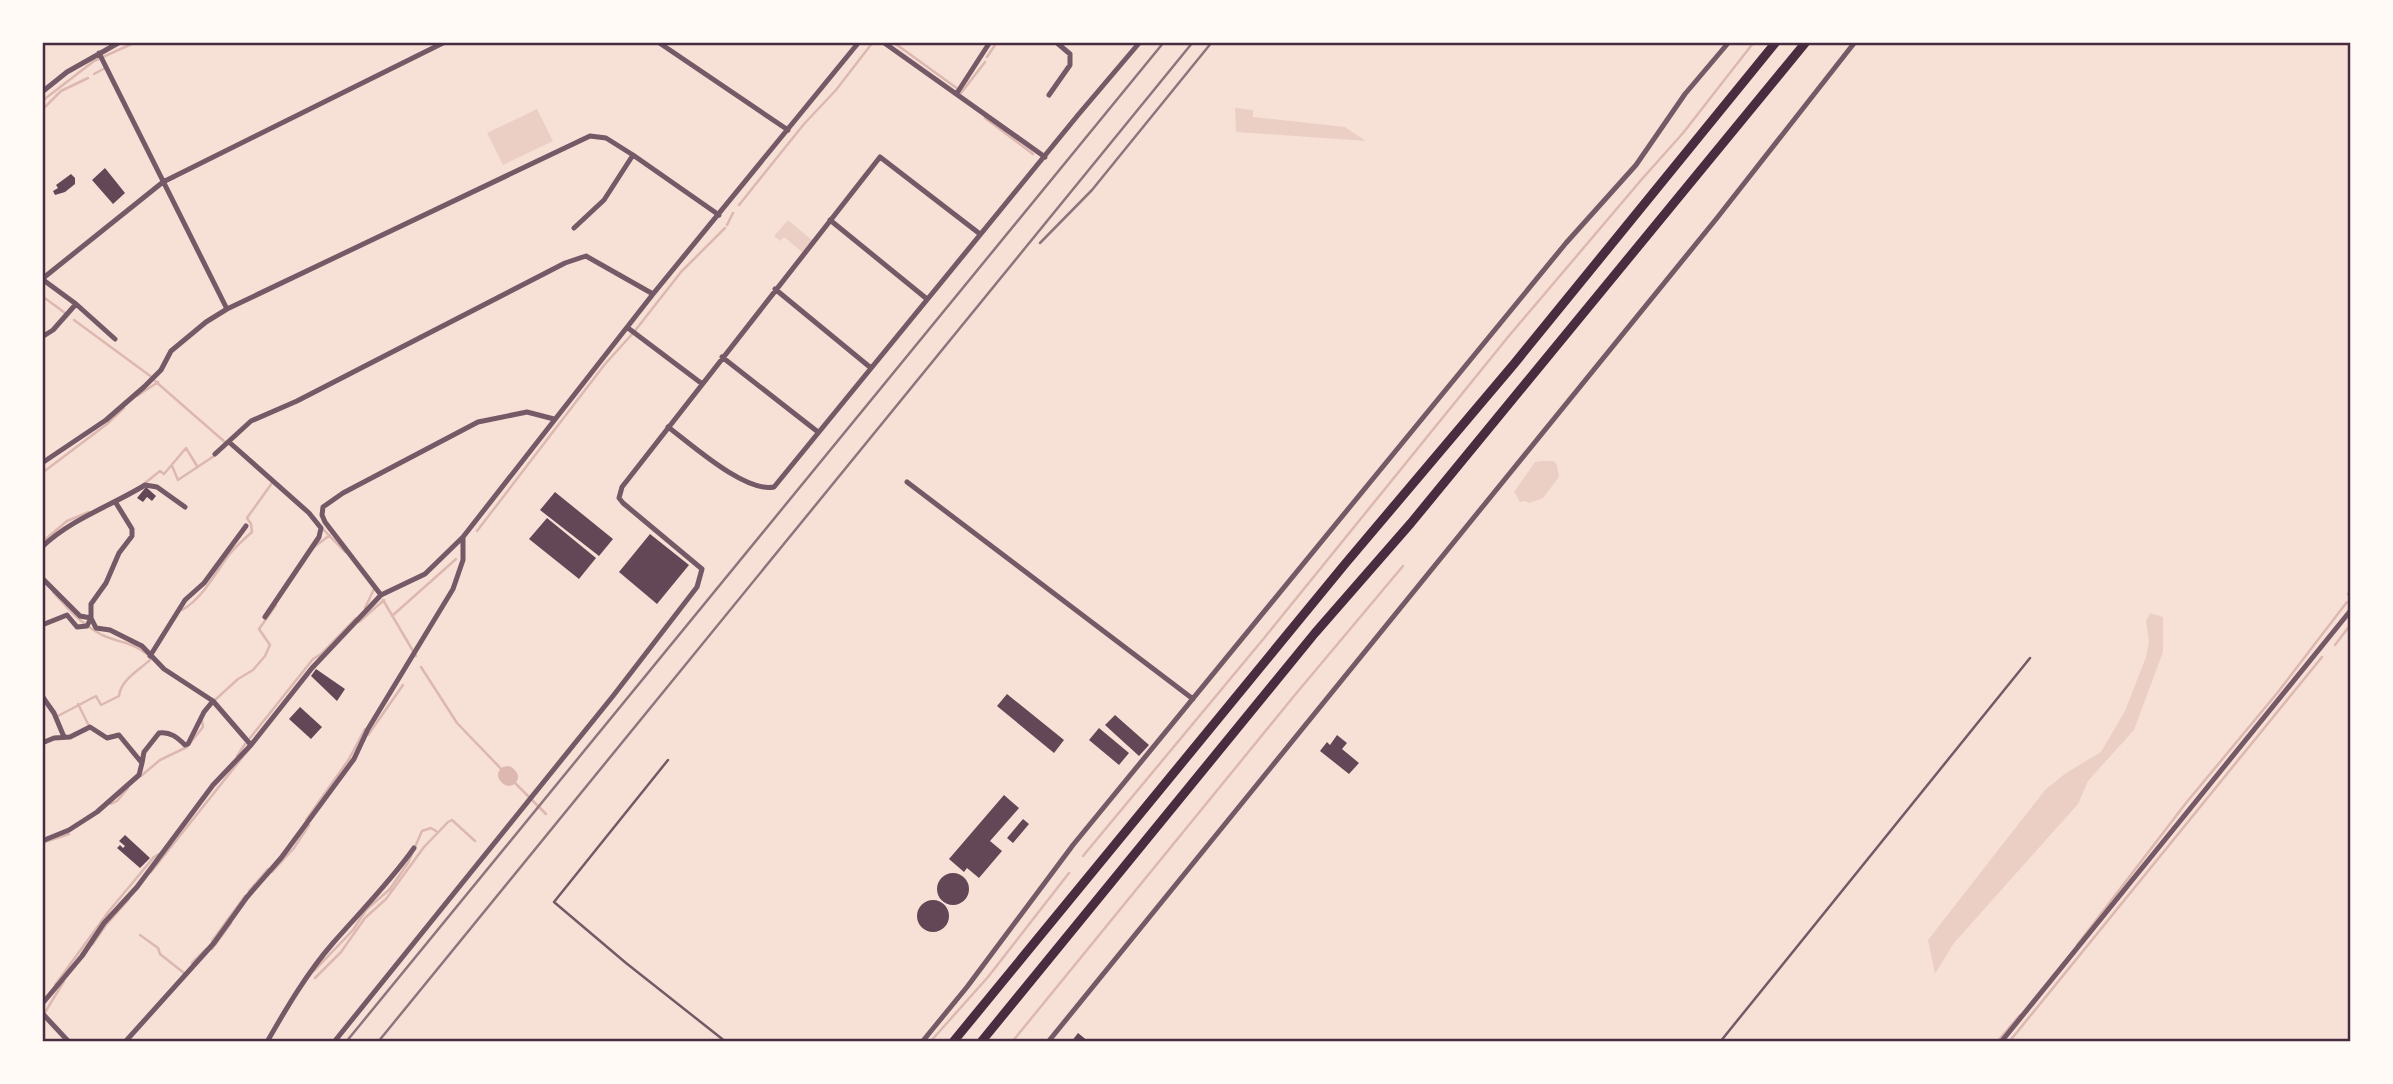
<svg xmlns="http://www.w3.org/2000/svg" width="2393" height="1084" viewBox="0 0 2393 1084" font-family="'PT Sans',sans-serif">
	<style>
		.green { fill: #ebcfc5 }
		.lines { fill: none; stroke-linecap: round; stroke-linejoin: round }
		.stream { stroke: #dcb8b0; stroke-width: 2.5 }
		.river { stroke: #dcb8b0; stroke-width: 18 }
		.building { fill: #644757 }
		.service { stroke: #755966; stroke-width: 2.5 }
		.minor { stroke: #755966; stroke-width: 5 }
		.trunk { stroke: #4a2c40; stroke-width: 9 }
		.rail { stroke: #8f747c; stroke-width: 2.5 }
		.neatline { fill: none; stroke: #4a2c40; stroke-width: 2.5 }
	</style>
	<rect width="100%" height="100%" fill="#f7e1d7"/>
	<path class="green" d="M1235,108l18,2v7l92,10 21,14 -130,-9z
		M537,109l16,32 -50,24 -16,-32z
		M788,220l25,21 -10,12 -19,-16 -4,4 -6,-5z
		M1540,461h14l3,4 2,12 -16,21 -14,5 -4,-2 -5,1 -6,-10 21,-30z
		M2150,613l13,4v35l-29,78 -46,51 -10,23 -124,139 -19,31 -7,-34 117,-150 21,-17 35,-21 24,-41 21,-54 3,-15 -3,-21z"/>
	<g class="lines">
		<path class="stream" d="M893,42l65,47
			M987,57l10,-15
			M94,74l13,-7
			M961,93l24,-31
			M42,101l52,-40 42,-19
			M42,110l19,-19 27,-13
			M985,118l48,36
			M739,205l65,-81 32,-34 37,-48
			M727,225l6,-12
			M42,296l23,17
			M74,320l79,58
			M155,381l71,62
			M137,396l21,-14
			M172,466l6,14 36,-24
			M42,473l65,-49 17,-16
			M145,483l15,-12 4,3 22,-26 11,18
			M323,529l22,23
			M477,531l128,-167 29,-32 47,-60 44,-44
			M42,542l25,-21 22,-9
			M314,547l16,-12
			M53,592c15,17 28,32 49,43 15,7 30,7 45,19
			M2348,594l3,-3
			M383,600l33,56
			M365,608l9,-19
			M182,610c21,-12 32,-35 46,-54 7,-9 16,-17 24,-24l-1,-8 -4,-6 25,-35
			M392,616l64,-57
			M359,622l25,-22
			M2335,645l16,-21
			M421,667l36,56 50,52
			M215,700l23,-21 15,-9 12,-14 5,-11 -11,-16 17,-24
			M78,704l11,22
			M56,717l40,-21 5,9 18,-9c2,-18 23,-27 34,-39
			M368,735l35,-50
			M250,738l63,-79 8,-5 35,-36
			M237,756l8,-12
			M141,776l19,-16 27,-13 16,-20 -1,-6
			M509,777l37,37
			M111,804l6,-3 11,-13
			M306,820l43,-61 16,-30
			M45,842l24,-8
			M1083,856l182,-219 243,-300 134,-158 41,-46 71,-91
			M151,872l98,-123
			M272,872l22,-24 15,-23
			M249,891l19,-22
			M140,935l18,13 2,6 24,19
			M212,941l33,-45
			M92,945l14,-20 23,-26
			M2077,945l109,-142 92,-111 69,-90
			M212,949l19,-26
			M192,963l14,-14
			M314,971l39,-41 13,-20 24,-21 18,-26 14,-32 9,-3 5,3
			M315,978l26,-26 24,-34 21,-19 38,-52 24,-25 4,-2 23,21
			M55,985l54,-74 45,-54 5,-3
			M44,1014l20,-33
			M930,1042l58,-65 81,-104
			M1012,1042l282,-346 109,-130
			M1997,1042l23,-27
			M2009,1042l313,-385"/>
		<path class="river" d="M507,775l2,2"/>
	</g>
	<path class="building" d="M105,168l20,25 -12,11 -21,-24z
		M71,174l4,4v6l-10,8 -10,3 -2,-4 5,-3 -2,-3z
		M146,487l10,9 -4,5 -5,-4 -4,5 -6,-4z
		M555,492l58,47 -14,17 -59,-46z
		M547,518l49,40 -17,21 -50,-40z
		M650,534l39,31 -32,39 -38,-32z
		M316,669l29,20 -8,12 -26,-25z
		M1007,694l57,46 -10,13 -57,-47z
		M300,707l22,20 -11,12 -22,-20z
		M1115,715l34,30 -10,11 -34,-31z
		M1099,728l30,25 -10,12 -30,-25z
		M1337,735l10,8 -5,6 17,14 -10,11 -29,-23 7,-9 3,3z
		M1004,795l15,13 -29,33 12,10 -23,27 -12,-10 -3,4 -15,-13z
		M1023,819l6,5 -16,19 -6,-5z
		M125,835l25,23 -10,10 -23,-20 3,-3 3,3 2,-2 -6,-5z
		M937 889a16 16 0 1 1 32 0a16 16 0 1 1-32 0Z
		M917 916a16 16 0 1 1 32 0a16 16 0 1 1-32 0Z
		M1078,1033l11,9h-18z"/>
	<g class="lines">
		<path class="service" d="M668,760l-114,142 72,61 100,79
			M1720,1042l310,-384"/>
		<path class="minor" d="M658,42l130,88
			M883,42l162,115
			M99,53l128,256
			M42,92l25,-20 53,-30
			M957,93l33,-51
			M1049,95l21,-30v-11l-14,-12
			M830,220l97,79
			M574,228l30,-28 29,-45
			M42,279l121,-97 282,-140
			M42,279l34,25 39,35
			M775,289l96,79
			M628,328l73,55
			M42,337l11,-7 23,-26
			M722,357l96,75
			M668,427c23,17 77,66 106,60l304,-372 62,-73
			M229,442l80,71 12,15 -2,9 -54,80
			M215,454l36,-33 46,-20 268,-138 21,-7 67,38
			M42,463l64,-43 38,-33 17,-17 10,-19 35,-29 21,-13 363,-173 16,2 27,17 86,60
			M907,482l286,217
			M42,547c29,-28 69,-41 103,-62l12,2 28,20
			M42,578l38,38 11,2 5,10 14,2 32,16 22,23 49,32 38,44
			M381,595l-56,-73 -3,-7 1,-8 20,-14 135,-71 49,-10 27,7
			M42,625l25,-10 10,12 10,-1 4,-8v-14l15,-21 13,-30 13,-17v-7l-16,-26
			M150,656l35,-56 19,-17 42,-57
			M42,696l12,17 10,24
			M42,743l12,-5 16,-1 20,-10 17,11 12,-3 23,28 -3,12 -42,37 -28,18 -27,11
			M142,763l2,-11 15,-19c11,-2 19,5 26,12l3,-1 16,-32 9,-11
			M42,1004l40,-48 22,-33 33,-36 76,-102 38,-40 61,-77 69,-73 44,-21 38,-37 190,-243 206,-252
			M42,1013l27,29
			M125,1042l89,-99 33,-46 34,-39 73,-99 14,-30 85,-140 10,-29v-23
			M267,1042c20,-35 40,-69 66,-99 28,-32 57,-61 81,-95
			M334,1042l279,-346 84,-109 5,-18 -79,-66 -4,-5 3,-11 258,-330 100,77
			M922,1042l45,-55 106,-142 493,-602 70,-78 49,-71 44,-52
			M1048,1042l669,-824 138,-176
			M2001,1042l350,-432"/>
		<path class="trunk" d="M953,1042l392,-478 169,-200 262,-322
			M981,1042l334,-409 96,-110 395,-481"/>
		<path class="rail" d="M1040,243l52,-53 120,-148
			M346,1042l818,-1000
			M378,1042l815,-1000"/>
	</g>
	<rect width="2393" height="1084" fill="none" stroke="#fffaf5" stroke-width="88"/>
	<rect x="44" y="44" width="2305" height="996" class="neatline"/>
</svg>
